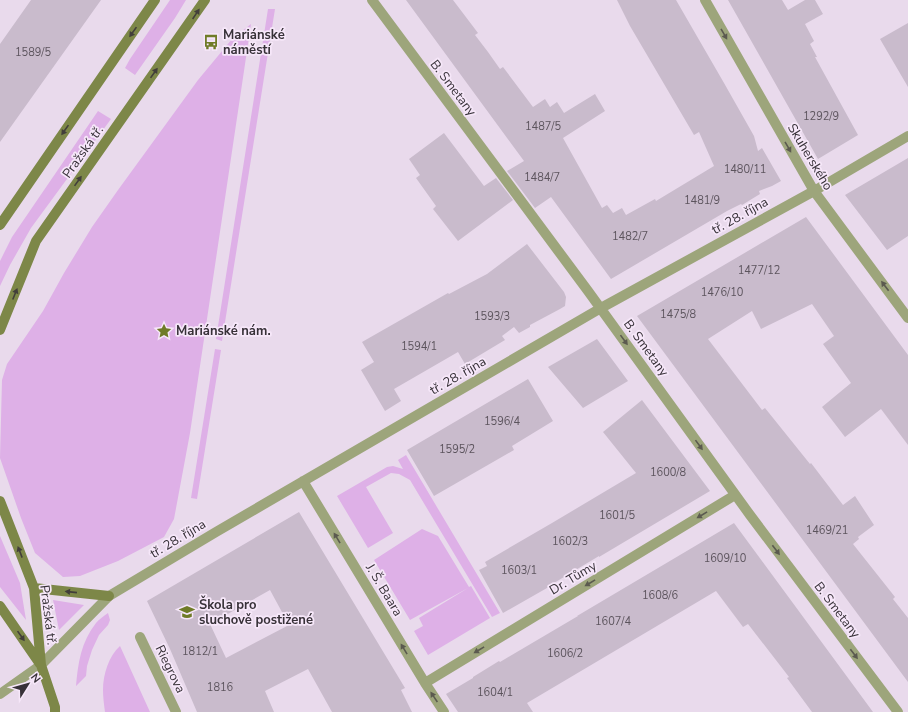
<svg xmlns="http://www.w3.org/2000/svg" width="908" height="712" viewBox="0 0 908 712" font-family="'Nunito Sans',sans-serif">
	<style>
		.green { fill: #deb0e7 }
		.building { fill: #c9bbcc; fill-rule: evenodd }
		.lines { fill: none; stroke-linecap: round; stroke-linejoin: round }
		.street { stroke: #9da57b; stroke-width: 10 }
		.secondary { stroke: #7d8748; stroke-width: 10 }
		.oneway { fill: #423e3a }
		.oneway2 { fill: #5b5a4f }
		.labels { text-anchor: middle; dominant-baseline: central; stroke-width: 3.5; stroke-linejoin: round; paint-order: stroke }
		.number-label { font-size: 11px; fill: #5c545d }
		.poi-label { font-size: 13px; font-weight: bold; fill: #373138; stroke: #f6e7f9; text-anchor: start }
		.street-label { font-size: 13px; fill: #373138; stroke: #f6e7f9 }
	</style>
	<rect width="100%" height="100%" fill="#e9daec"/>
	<path class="green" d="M170,0h16l-11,18 -40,57 -10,-7 5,-9z
		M268,9h7l-53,332 -6,-2z
		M251,24l-61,409 -16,86 -10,18 -46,24 -38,15 -17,1 -28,-24 -14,-35 -21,-60 2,-78 5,-16 36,-53 21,-38 28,-46 26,-37 80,-110 34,-41z
		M98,111l13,8 -80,109 -21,37 -10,21v-25l12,-24z
		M215,349l6,1 -24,149 -6,-1z
		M406,455l94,158 -8,4 -82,-137 -11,-6 -8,-1 -25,14 27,46 -25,15 -31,-52 50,-29 6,-1 10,3 -5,-9z
		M422,529l16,7 31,51 2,-1 19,32 -62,37 -14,-24 9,-5 -4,-8 49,-30 -58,32 -36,-60z
		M0,536l20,47 6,37 -26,-33z
		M53,600l31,5 -25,25z
		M108,613l2,7 -2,5 -9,10 -7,15 -5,16 -1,10 -10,10c2,-23 5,-44 20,-63 3,-4 8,-7 12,-10z
		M120,646l30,66h-45c-1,-7 -2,-15 -2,-22 0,-16 6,-34 17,-44z"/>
	<path class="building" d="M31,0h70l-101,142v-98z
		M406,0h47l25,33 -3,2 13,17 12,17 3,-2 30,40 12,-8 5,8 7,-5 7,11 31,-19 10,17 -42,27 39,70 5,-3 6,8 9,-5 4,7 29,-16 1,2 58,-35 -15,-34 -5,3 -64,-109 -13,-26h59l48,83 30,53 4,15 4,-3 19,33 -9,5 -13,5 1,3 -18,11 -1,-1 -14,7 -116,68 -60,-82 -16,11 -28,-37 17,-10z
		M728,0h54l6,10 17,-10h10l8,14 -18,10 9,17 -4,3 7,13h-2l43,78 -40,24z
		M908,23v64l-28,-48z
		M444,133l40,53 12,-8 17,22 -55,41 -25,-32 3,-3 -20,-28 4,-3 -11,-16z
		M908,158v78l-21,14 -42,-55z
		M806,217l102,138v90l-27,-36 -36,28 -23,-30 29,-24 -28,-39 11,-8 -22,-32 -51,25 -9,-18 -44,28 54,71 3,-2 45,56 1,-1 32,42 12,-9 19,29 -16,12 1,2 -6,5 42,53 -2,2 15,19v64l-271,-366z
		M527,244l37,48 2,5 -1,9 -5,3 -30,16v2l-11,6 -5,-6 -12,9 3,4 -40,24 -7,-12 -64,37 7,12 -16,10 -24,-41 13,-8 -12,-20 86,-49 1,1 38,-20z
		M597,339l31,42 -45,27 -35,-41z
		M528,379l25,42 -41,25 2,4 -80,46 -27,-46z
		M642,400l68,91 -111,66v-1l-45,27v1l-51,29 -24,-43 8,-4 -2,-4 67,-39 84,-50 -33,-41z
		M299,512l106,176 -4,2 11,22h-80l-24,-43 -43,22 9,21h-77l-27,-63 -23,-48zM270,590l19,35 -63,33 -16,-34z
		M734,523l139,189h-61l-25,-34 2,-1 -41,-53 -5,3 -27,-36 -189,112 6,9h-75l-12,-18 27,-16v-1l26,-16 1,1 78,-46h-1z"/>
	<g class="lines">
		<path class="street" d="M372,0l216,291 162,224 148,197
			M705,0l109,191 94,127
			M303,481l122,202 19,29
			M140,637l36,75
			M425,683l310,-188
			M0,694l41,-29 68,-69 107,-64 385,-224 213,-117 94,-55"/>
		<path class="secondary" d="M0,225l155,-225
			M0,330l36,-89 169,-241
			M0,501l34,87 7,77 14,42v5
			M34,588l75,8
			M0,606l40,58"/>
	</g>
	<defs><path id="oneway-solid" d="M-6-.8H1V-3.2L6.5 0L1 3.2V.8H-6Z"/></defs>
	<g class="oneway">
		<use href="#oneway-solid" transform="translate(196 14) rotate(-56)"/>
		<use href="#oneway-solid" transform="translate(133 32) rotate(125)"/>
		<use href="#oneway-solid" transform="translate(154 73) rotate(-55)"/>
		<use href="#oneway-solid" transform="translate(65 130) rotate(125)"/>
		<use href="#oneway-solid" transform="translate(78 181) rotate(-55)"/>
		<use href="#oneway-solid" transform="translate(15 294) rotate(-68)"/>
		<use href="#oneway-solid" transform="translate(20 552) rotate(-111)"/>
		<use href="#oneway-solid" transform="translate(71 592) rotate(-174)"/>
		<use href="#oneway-solid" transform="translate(21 636) rotate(55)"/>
	</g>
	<g class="oneway2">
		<use href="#oneway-solid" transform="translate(724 34) rotate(60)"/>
		<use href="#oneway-solid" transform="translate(788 147) rotate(60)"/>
		<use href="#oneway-solid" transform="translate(885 286) rotate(-127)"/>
		<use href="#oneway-solid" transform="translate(624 340) rotate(54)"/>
		<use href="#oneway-solid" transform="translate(699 445) rotate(54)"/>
		<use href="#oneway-solid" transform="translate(702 515) rotate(149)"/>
		<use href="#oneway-solid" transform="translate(337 538) rotate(-121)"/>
		<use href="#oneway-solid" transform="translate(776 550) rotate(53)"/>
		<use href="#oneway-solid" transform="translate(590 583) rotate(149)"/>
		<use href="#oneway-solid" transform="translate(404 649) rotate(-121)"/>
		<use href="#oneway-solid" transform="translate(479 650) rotate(149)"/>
		<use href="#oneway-solid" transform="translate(854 654) rotate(53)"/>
		<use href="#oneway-solid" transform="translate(434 697) rotate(-124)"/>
	</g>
	<defs>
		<g id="bus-bare" transform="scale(1.2)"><path d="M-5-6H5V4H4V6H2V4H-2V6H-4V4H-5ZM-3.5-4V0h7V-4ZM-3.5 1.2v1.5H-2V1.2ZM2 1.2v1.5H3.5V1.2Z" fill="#6f7b27" stroke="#f6e7f9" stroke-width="2.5" paint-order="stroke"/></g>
		<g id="sight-bare" transform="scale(1.2)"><path d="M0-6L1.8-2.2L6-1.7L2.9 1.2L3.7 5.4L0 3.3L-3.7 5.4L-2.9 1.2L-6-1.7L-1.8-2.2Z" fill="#6f7b27" stroke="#f6e7f9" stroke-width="2.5" paint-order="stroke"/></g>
		<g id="school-bare" transform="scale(1.2)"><path d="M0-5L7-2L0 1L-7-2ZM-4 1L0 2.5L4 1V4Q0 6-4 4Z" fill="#6f7b27" stroke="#f6e7f9" stroke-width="2.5" paint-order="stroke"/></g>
	</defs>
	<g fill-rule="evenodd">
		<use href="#bus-bare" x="211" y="42"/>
		<use href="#sight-bare" x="164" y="331"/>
		<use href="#school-bare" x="187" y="612"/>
	</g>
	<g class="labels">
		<g class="number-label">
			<text x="33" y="52">1589/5</text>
			<text x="821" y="116">1292/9</text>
			<text x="543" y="126">1487/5</text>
			<text x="745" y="169">1480/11</text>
			<text x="542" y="177">1484/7</text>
			<text x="702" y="200">1481/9</text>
			<text x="630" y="236">1482/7</text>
			<text x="759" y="270">1477/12</text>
			<text x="722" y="292">1476/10</text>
			<text x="678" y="314">1475/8</text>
			<text x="492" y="316">1593/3</text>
			<text x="419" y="346">1594/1</text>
			<text x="502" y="421">1596/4</text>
			<text x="457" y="449">1595/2</text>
			<text x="668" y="472">1600/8</text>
			<text x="617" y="515">1601/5</text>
			<text x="827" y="530">1469/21</text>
			<text x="570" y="541">1602/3</text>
			<text x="725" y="558">1609/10</text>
			<text x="519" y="570">1603/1</text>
			<text x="660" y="595">1608/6</text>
			<text x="613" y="621">1607/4</text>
			<text x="200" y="651">1812/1</text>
			<text x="565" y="653">1606/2</text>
			<text x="220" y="687">1816</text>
			<text x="495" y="692">1604/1</text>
		</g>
		<g class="poi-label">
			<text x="223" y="35">Mariánské<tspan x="223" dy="15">náměstí</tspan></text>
			<text x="176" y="331">Mariánské nám.</text>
			<text x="199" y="605">Škola pro<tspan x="199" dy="15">sluchově postižené</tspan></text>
		</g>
		<g class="street-label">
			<text transform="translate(453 88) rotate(53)">B. Smetany</text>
			<text transform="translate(83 152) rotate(-55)">Pražská tř.</text>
			<text transform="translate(810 157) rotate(59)">Skuherského</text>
			<text transform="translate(740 216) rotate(-29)">tř. 28. října</text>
			<text transform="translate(646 348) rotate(54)">B. Smetany</text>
			<text transform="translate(458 376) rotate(-30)">tř. 28. října</text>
			<text transform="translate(178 539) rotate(-31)">tř. 28. října</text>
			<text transform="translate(573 578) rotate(-31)">Dr. Tůmy</text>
			<text transform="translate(384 590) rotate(59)">J. Š. Baara</text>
			<text transform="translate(837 610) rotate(53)">B. Smetany</text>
			<text transform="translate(48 615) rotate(83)">Pražská tř.</text>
			<text transform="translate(170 669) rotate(64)">Riegrova</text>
		</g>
	</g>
	<g transform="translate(28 684) rotate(53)" stroke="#f6e7f9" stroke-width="3" paint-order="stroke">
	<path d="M0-3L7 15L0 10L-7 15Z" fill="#373138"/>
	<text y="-6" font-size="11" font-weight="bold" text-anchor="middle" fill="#373138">N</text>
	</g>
</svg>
